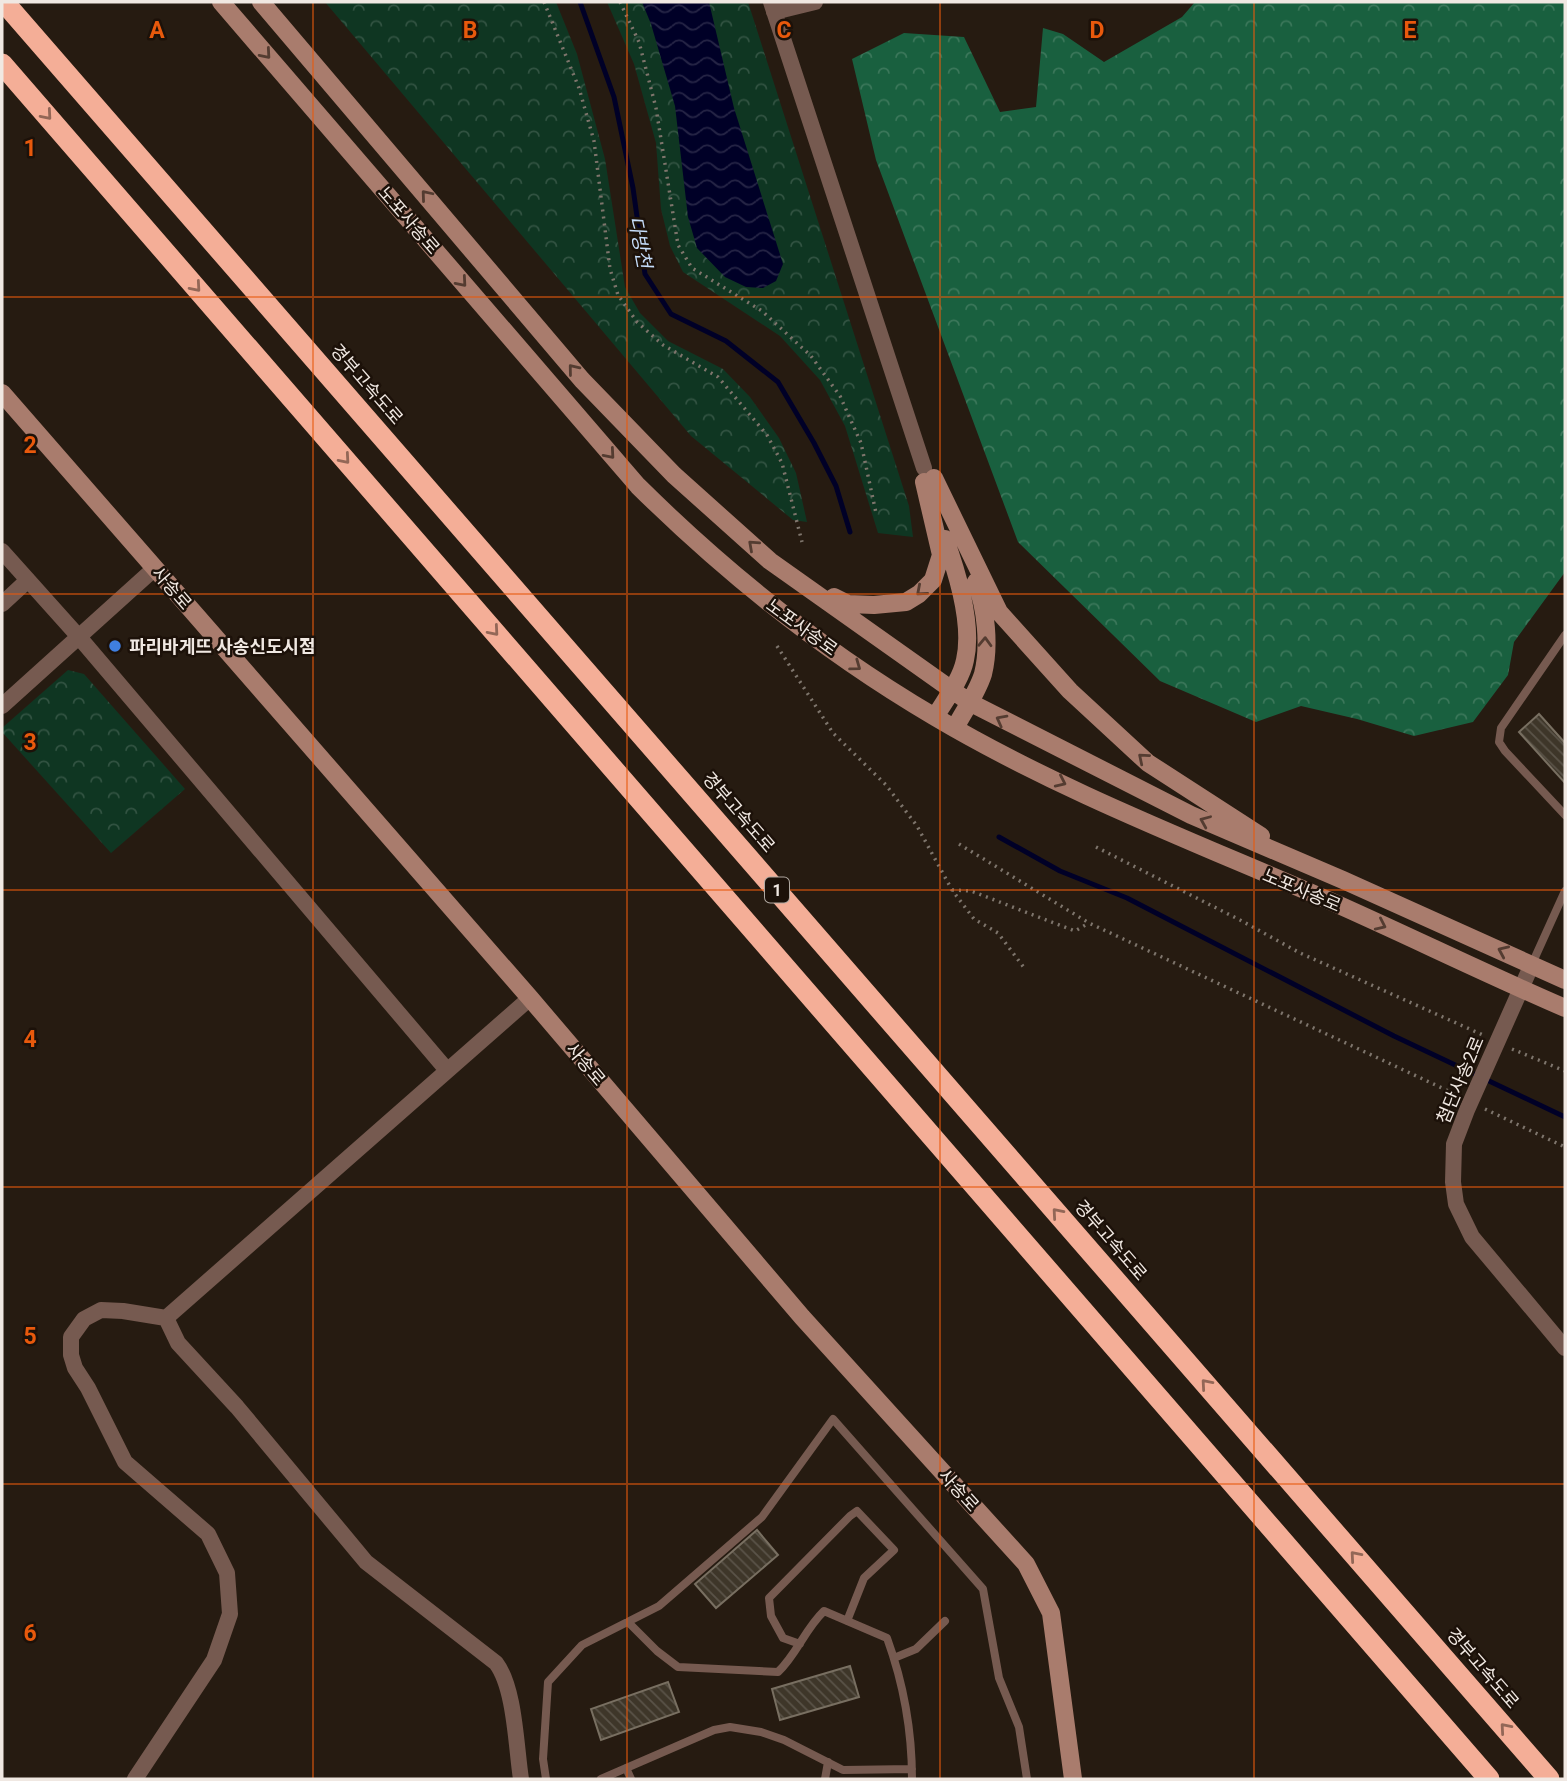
<svg xmlns="http://www.w3.org/2000/svg" width="1567" height="1781" viewBox="0 0 1567 1781" font-family="Roboto,'Noto Sans KR',sans-serif">
	<style>
		.forest { fill: url(#forest-crowns) }
		.park { fill: url(#park-crowns) }
		.water { fill: url(#water-waves) }
		.lines { fill: none; stroke-linecap: round; stroke-linejoin: round }
		.stream { stroke: #000027; stroke-width: 5 }
		.building { fill: url(#building-back-hatch); stroke: #786f61; stroke-width: 2 }
		.path { stroke: #7e756c; stroke-width: 3.5; stroke-dasharray: 2 5; stroke-linecap: butt }
		.lane { stroke: #765a50; stroke-width: 8 }
		.street { stroke: #765a50; stroke-width: 16 }
		.secondary { stroke: #a97c6d; stroke-width: 18 }
		.highway { stroke: #f4ae97; stroke-width: 21 }
		.oneway { stroke: #543c31 }
		.oneway2 { stroke: #936757 }
		.grid { fill: none; stroke: #e8590c; stroke-width: 2; stroke-opacity: 0.55 }
		.shop-dot { fill: #3f7fe0; stroke: #1c1109; stroke-width: 2.5 }
		.labels { text-anchor: middle; dominant-baseline: central; stroke-width: 5; stroke-linejoin: round; paint-order: stroke }
		.shield { fill: #1c1109; stroke: #b0a8a1; stroke-width: 2 }
		.shield-label { font-size: 16px; font-weight: bold; fill: #f0e8e2 }
		.street-label { font-size: 18px; fill: #f0e8e2; stroke: #1c1109 }
		.poi-label { font-size: 18px; font-weight: bold; fill: #f0e8e2; stroke: #1c1109; text-anchor: start }
		.water-label { font-size: 19px; font-style: italic; fill: #c5dcf9; stroke: #1c1109 }
		.grid-label { font-size: 23px; text-anchor: middle; font-weight: bold; fill: #e8590c; stroke: #1c1109; stroke-width: 5; stroke-linejoin: round; paint-order: stroke }
	</style>
	<defs>
		<pattern id="forest-crowns" width="20" height="18" patternUnits="userSpaceOnUse" patternTransform="scale(1.75)"><rect width="20" height="18" fill="#19603f"/><path d="M2 6a3 3 0 1 1 6 0M12 15a3 3 0 1 1 6 0" fill="none" stroke="#3b775a"/></pattern>
		<pattern id="park-crowns" width="20" height="18" patternUnits="userSpaceOnUse" patternTransform="scale(1.75)"><rect width="20" height="18" fill="#0f3622"/><path d="M2 6a3 3 0 1 1 6 0M12 15a3 3 0 1 1 6 0" fill="none" stroke="#325342"/></pattern>
		<pattern id="water-waves" width="16" height="10" patternUnits="userSpaceOnUse" patternTransform="scale(1.75)"><rect width="16" height="10" fill="#000027"/><path d="M0 5q4-4 8 0t8 0" fill="none" stroke="#262546"/></pattern>
		<pattern id="building-back-hatch" width="6" height="6" patternUnits="userSpaceOnUse" patternTransform="scale(1.75)"><rect width="6" height="6" fill="#3e3629"/><path d="M-1 5l2 2M0 0l6 6M5-1l2 2" fill="none" stroke="#5a5348"/></pattern>
	</defs>
	<rect width="100%" height="100%" fill="#261b11"/>
	<path class="forest" d="M1195,2h370v570l-51,70 -6,33 -35,47 -59,14 -57,-17 -56,-13 -45,16 -96,-41 -142,-139 -142,-382 -24,-101 52,-26 60,4 36,75 36,-5 7,-79 20,6 41,28 78,-45z"/>
	<path class="park" d="M325,2h231l21,52 28,105 20,128 15,26 28,28 55,28 27,28 29,41 17,35 11,49 -14,-2 -102,-84z
		M607,2h141l161,504 4,31 -35,-4 -33,-107 -25,-46 -40,-44 -97,-64 -13,-26 -9,-37 -5,-66 -22,-79z
		M68,670l16,4 101,115 -74,64 -109,-121v-4z"/>
	<path class="water" d="M642,2h67l25,106 49,156 -7,17 -13,7 -17,-1 -21,-10 -28,-29 -9,-31 -13,-111 -24,-82z"/>
	<g class="lines">
		<path class="stream" d="M580,2l34,95 19,91 12,86 26,40 55,27 52,41 36,61 22,43 14,46
			M999,837l61,34 67,27 267,138 171,81"/>
	</g>
	<path class="building" d="M1539,714l26,29v40l-46,-51z
		M757,1530l21,25 -62,53 -21,-24z
		M850,1666l9,31 -79,23 -8,-31z
		M668,1682l11,30 -78,28 -10,-31z"/>
	<g class="lines">
		<path class="path" d="M544,2l35,86 15,53 16,128 8,26 19,27 26,23 55,32 49,58 15,28 20,79
			M620,2l19,40 17,66 22,137 14,23 70,43 49,45 29,40 21,47 15,70
			M777,646l56,87 53,52 31,41 35,64 22,29 24,14 27,36
			M959,844l130,79 368,172
			M1096,847l144,73 60,33 183,82
			M952,890l19,1 104,40 14,-8
			M1512,1049l53,22
			M1485,1109l80,38"/>
		<path class="lane" d="M1565,635l-64,93 -2,14 6,9 60,64
			M1532,964l33,-73
			M628,1622l29,29 21,16 100,5c19,-18 27,-43 46,-61l63,27c16,44 25,94 25,141
			M800,1644l-17,-6 -12,-22 -2,-18 81,-82 7,-5 37,39 -30,28 -17,43
			M894,1658l22,-9 29,-28
			M626,1768l5,11
			M546,1779l-3,-20 5,-77 34,-37 77,-39 103,-89 71,-98 150,170 16,89 20,49 8,52
			M601,1779l113,-49 16,-3 31,5 23,8 59,30 69,-1
			M825,1779l3,-17"/>
		<path class="street" d="M771,2l153,466
			M774,12l41,-10
			M2,551l77,86 367,432
			M2,604l26,-24
			M2,706l153,-138
			M1532,964l-65,146 -13,34 -1,38 3,22 16,33 93,111
			M166,1318l12,25 59,64 129,155 130,101c19,25 20,84 25,116
			M135,1779l79,-119 16,-46 -3,-41 -19,-39 -83,-72 -37,-74 -13,-20 -4,-13v-18l13,-18 17,-9 22,1 43,7 364,-320"/>
		<path class="secondary" d="M221,2l417,484c89,88 188,167 297,231 125,74 262,126 395,184 79,35 156,73 235,107
			M261,2l321,378 92,95 96,86 199,141 222,113 152,65 222,100
			M2,393l528,605 272,319 224,247 25,49 22,166
			M934,478l65,134 71,79 78,72 113,73
			M834,597l14,7 26,1 32,-3 13,-8 14,-14 8,-25 -17,-73
			M935,717c10,-17 26,-37 30,-57 8,-35 -8,-88 -20,-121
			M955,728c9,-17 22,-35 28,-54 7,-28 3,-66 -7,-92"/>
		<path class="highway" d="M4,2l1545,1777
			M2,64l1487,1715"/>
	</g>
	<defs><path id="oneway-chevron" d="M-2-3.5L2.5 0L-2 3.5" fill="none" stroke-width="1.6" stroke-linecap="round" stroke-linejoin="round" transform="scale(1.75)"/></defs>
	<g class="oneway">
		<use href="#oneway-chevron" transform="translate(266 54) rotate(49)"/>
		<use href="#oneway-chevron" transform="translate(426 195) rotate(-130)"/>
		<use href="#oneway-chevron" transform="translate(462 282) rotate(49)"/>
		<use href="#oneway-chevron" transform="translate(573 369) rotate(-129)"/>
		<use href="#oneway-chevron" transform="translate(610 454) rotate(49)"/>
		<use href="#oneway-chevron" transform="translate(753 545) rotate(-138)"/>
		<use href="#oneway-chevron" transform="translate(921 591) rotate(139)"/>
		<use href="#oneway-chevron" transform="translate(985 642) rotate(-88)"/>
		<use href="#oneway-chevron" transform="translate(856 666) rotate(36)"/>
		<use href="#oneway-chevron" transform="translate(1001 720) rotate(-152)"/>
		<use href="#oneway-chevron" transform="translate(1143 758) rotate(-140)"/>
		<use href="#oneway-chevron" transform="translate(1061 782) rotate(25)"/>
		<use href="#oneway-chevron" transform="translate(1205 821) rotate(-157)"/>
		<use href="#oneway-chevron" transform="translate(1381 925) rotate(25)"/>
		<use href="#oneway-chevron" transform="translate(1503 951) rotate(-156)"/>
	</g>
	<g class="oneway2">
		<use href="#oneway-chevron" transform="translate(47 115) rotate(49)"/>
		<use href="#oneway-chevron" transform="translate(196 287) rotate(49)"/>
		<use href="#oneway-chevron" transform="translate(345 459) rotate(49)"/>
		<use href="#oneway-chevron" transform="translate(494 631) rotate(49)"/>
		<use href="#oneway-chevron" transform="translate(1057 1213) rotate(-131)"/>
		<use href="#oneway-chevron" transform="translate(1206 1384) rotate(-131)"/>
		<use href="#oneway-chevron" transform="translate(1355 1556) rotate(-131)"/>
		<use href="#oneway-chevron" transform="translate(1505 1728) rotate(-131)"/>
	</g>
	<path class="grid" d="M313,2v1777M627,2v1777M940,2v1777M1254,2v1777M2,297h1563M2,594h1563M2,890h1563M2,1187h1563M2,1484h1563"/>
	<circle class="shop-dot" cx="115" cy="646" r="7"/>
	<g class="labels">
		<rect class="shield" x="765" y="877.5" width="24" height="25" rx="5"/>
		<g class="shield-label">
			<text x="777" y="890">1</text>
		</g>
		<g class="street-label">
			<text transform="translate(409 220) rotate(49)">노포사송로</text>
			<text transform="translate(367 384) rotate(49)">경부고속도로</text>
			<text transform="translate(172 588) rotate(49)">사송로</text>
			<text transform="translate(802 627) rotate(36)">노포사송로</text>
			<text transform="translate(739 812) rotate(49)">경부고속도로</text>
			<text transform="translate(1302 890) rotate(23)">노포사송로</text>
			<text transform="translate(586 1064) rotate(50)">사송로</text>
			<text transform="translate(1460 1080) rotate(-67)">첨단사송2로</text>
			<text transform="translate(1111 1240) rotate(49)">경부고속도로</text>
			<text transform="translate(959 1490) rotate(48)">사송로</text>
			<text transform="translate(1483 1668) rotate(49)">경부고속도로</text>
		</g>
		<g class="poi-label">
			<text x="129" y="646">파리바게뜨 사송신도시점</text>
		</g>
		<g class="water-label">
			<text transform="translate(640 242) rotate(79)">다방천</text>
		</g>
	</g>
	<g class="grid-label">
		<text x="157" y="38">A</text>
		<text x="470" y="38">B</text>
		<text x="784" y="38">C</text>
		<text x="1097" y="38">D</text>
		<text x="1410" y="38">E</text>
		<text x="30" y="156">1</text>
		<text x="30" y="453">2</text>
		<text x="30" y="750">3</text>
		<text x="30" y="1047">4</text>
		<text x="30" y="1344">5</text>
		<text x="30" y="1641">6</text>
	</g>
	<rect width="1567" height="1781" fill="none" stroke="#f0e8e2" stroke-width="7"/>
</svg>
